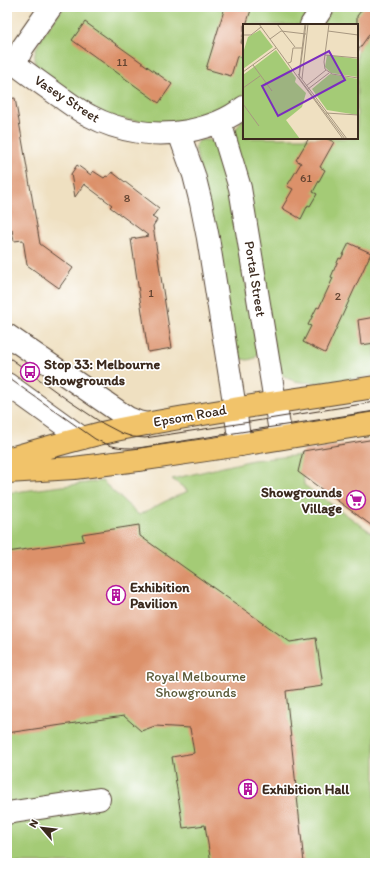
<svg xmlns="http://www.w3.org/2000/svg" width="382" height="870" viewBox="0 0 382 870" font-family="Itim,sans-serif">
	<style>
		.green { fill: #a4cb76; stroke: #707a4a }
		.building { fill: #dc916a }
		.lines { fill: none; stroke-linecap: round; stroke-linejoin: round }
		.minor-casing { stroke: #564536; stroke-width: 24 }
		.major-casing { stroke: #564536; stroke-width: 24 }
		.minor { stroke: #fff; stroke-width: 22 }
		.major { stroke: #f1c36a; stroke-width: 22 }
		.tram { stroke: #3b2a1e; stroke-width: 1 }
		.labels { text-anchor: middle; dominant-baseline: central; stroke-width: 3.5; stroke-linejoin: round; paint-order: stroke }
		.number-label { font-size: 12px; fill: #634431 }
		.street-label { font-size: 14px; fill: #3b2a1e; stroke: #fff }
		.poi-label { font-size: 14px; font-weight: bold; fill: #3b2a1e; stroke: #fff; text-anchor: start }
		.park-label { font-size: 14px; fill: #5a5a38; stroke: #fff }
		.inset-road { fill: none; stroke: #a79780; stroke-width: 1 }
		.view { fill: #7b2cbf; fill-opacity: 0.15; stroke: #7b2cbf; stroke-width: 2 }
		.inset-edge { fill: none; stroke: #3b2a1e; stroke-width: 2 }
	</style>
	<rect width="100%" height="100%" fill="#fff"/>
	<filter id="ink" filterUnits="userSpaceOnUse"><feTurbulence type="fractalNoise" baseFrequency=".025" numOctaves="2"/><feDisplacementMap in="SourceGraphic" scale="8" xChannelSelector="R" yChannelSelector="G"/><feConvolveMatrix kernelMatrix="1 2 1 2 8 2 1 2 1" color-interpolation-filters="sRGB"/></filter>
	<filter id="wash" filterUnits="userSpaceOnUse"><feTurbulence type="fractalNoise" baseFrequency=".012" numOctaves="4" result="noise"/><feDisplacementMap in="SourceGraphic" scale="16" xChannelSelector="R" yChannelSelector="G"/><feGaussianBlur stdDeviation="0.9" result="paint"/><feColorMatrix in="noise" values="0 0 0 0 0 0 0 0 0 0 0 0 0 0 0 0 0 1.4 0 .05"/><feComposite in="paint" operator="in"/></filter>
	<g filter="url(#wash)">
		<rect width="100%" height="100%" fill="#efe0c1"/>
		<path class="green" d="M64,7h249l-13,18h-56v72l-14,10 -49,19 -77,-9 -68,-48c-1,-6 -2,-11 -1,-16 2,-12 21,-35 29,-46z
			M334,7h41v368c-20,3 -80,17 -94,-2 -2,-3 -3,-9 -4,-12l-43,-223 2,-9 8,-12v21h113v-113h-36z
			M200,140h9l6,2 13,37 30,174 -3,5 -7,2 -6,-1 -8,-10 -39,-203z
			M302,455l2,30 71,50v328h-368v-370l95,-12 37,34 27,-14 22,-10 -16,-12 81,-19z"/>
		<g id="blocks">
			<path class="building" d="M225,7h27l-6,18h-2v7l-3,11 3,1v15l-7,-3 -6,20 -25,-7z
				M364,7h11v19l-18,26v-36z
				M85,22l87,62 -13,19 -87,-63z
				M15,98l25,146 33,24 -14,20 -32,-23 -4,-25 -9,1 -2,-11 -2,1 -3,-17v-115z
				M309,138h17l8,4 -14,25 5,3 -12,22 4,2 -7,12 -2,-1 -7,14 -19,-11 11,-19 -6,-3 14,-23 -5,-3z
				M77,165l14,10 2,-4 11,7 2,-2 2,1 4,-5 47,36 -7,9 5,3 -4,6 19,122 -24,4 -17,-113 18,-3 -39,-29 2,-2 -28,-21 -9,13 -4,-23z
				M349,243l22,10 -46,100 -22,-11 8,-16 -3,-1 9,-18 2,1 14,-30 -2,-1 8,-19 2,1z
				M375,317v26l-14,2 -3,-25z
				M375,439v89l-77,-56 5,-21z
				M139,525l1,11 150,106 26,-4 7,48 -37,5 18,172h-93l-6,-38 -22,3 -11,-71 22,-4 -4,-25 -35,-2 -14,5 -17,-15 -117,17v-181l77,-11 -2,-7z"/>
		</g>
	</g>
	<g filter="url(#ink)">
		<use href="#blocks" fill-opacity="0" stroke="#564536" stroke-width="1"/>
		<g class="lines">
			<g class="minor-casing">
				<path id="minor" d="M311,25l12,-18
					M7,58c17,13 35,26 52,38 10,7 20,15 31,20 30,16 65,21 98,15 20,-4 40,-11 56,-24
					M15,64l8,-17 28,-40
					M220,122l20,66 41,250
					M179,133l15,42 7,28 7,35 27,170 5,37
					M7,335l121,83 10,4 9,2
					M7,384l75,54
					M7,813l92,-14"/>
			</g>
			<g class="major-casing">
				<path id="major" d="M7,459c36,-10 72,-21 108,-29 86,-18 173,-29 260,-43
					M7,472l67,-4 64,-8 102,-15 135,-22"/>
			</g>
			<use href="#minor" class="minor"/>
			<use href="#major" class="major"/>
			<path class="tram" d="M7,356l62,45 33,22 19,10 12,4 12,1 92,-14 138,-22
				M7,377l88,62c18,9 24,9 43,9l237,-37"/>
		</g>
	</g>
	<defs>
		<g id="bus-ring" transform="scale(1)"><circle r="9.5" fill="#fff" stroke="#b5179e" stroke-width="1.5"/><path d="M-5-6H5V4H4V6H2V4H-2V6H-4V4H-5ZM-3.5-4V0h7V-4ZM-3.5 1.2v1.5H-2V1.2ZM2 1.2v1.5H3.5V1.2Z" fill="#b5179e"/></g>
		<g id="supermarket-ring" transform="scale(1)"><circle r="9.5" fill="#fff" stroke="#b5179e" stroke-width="1.5"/><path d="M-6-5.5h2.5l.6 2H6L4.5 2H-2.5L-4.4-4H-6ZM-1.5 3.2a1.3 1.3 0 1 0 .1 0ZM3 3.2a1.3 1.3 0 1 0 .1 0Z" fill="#b5179e"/></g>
		<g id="building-ring" transform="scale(1)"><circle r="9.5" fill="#fff" stroke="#b5179e" stroke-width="1.5"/><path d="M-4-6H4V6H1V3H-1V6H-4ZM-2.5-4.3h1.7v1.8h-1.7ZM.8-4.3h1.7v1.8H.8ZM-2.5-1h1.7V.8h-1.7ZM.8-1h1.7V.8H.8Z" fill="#b5179e"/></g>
	</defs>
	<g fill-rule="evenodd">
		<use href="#bus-ring" x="30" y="372"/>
		<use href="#supermarket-ring" x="356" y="500"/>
		<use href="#building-ring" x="116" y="595"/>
		<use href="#building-ring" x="248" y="789"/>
	</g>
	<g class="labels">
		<g class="number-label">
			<text x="122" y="62">11</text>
			<text x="306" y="178">61</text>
			<text x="127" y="198">8</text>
			<text x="151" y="293">1</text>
			<text x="338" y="296">2</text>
		</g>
		<g class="street-label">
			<text transform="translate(67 99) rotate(33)">Vasey Street</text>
			<text transform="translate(255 279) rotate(81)">Portal Street</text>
			<text transform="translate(190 416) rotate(-10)">Epsom Road</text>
		</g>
		<g class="poi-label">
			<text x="44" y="364">Stop 33: Melbourne<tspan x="44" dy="16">Showgrounds</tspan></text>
			<text x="342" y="492" text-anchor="end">Showgrounds<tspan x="342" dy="16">Village</tspan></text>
			<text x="130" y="587">Exhibition<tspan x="130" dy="16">Pavilion</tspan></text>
			<text x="262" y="789">Exhibition Hall</text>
		</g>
		<g class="park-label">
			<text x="196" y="676">Royal Melbourne<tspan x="196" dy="16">Showgrounds</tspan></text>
		</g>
	</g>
	<g transform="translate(243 24)">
		<rect width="115" height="115" fill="#efe0c1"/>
		<path d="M17,6l13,17 -30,22v-16l5,-16zM33,26l20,28 -1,4 11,11 -4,14 -16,13 14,19h-57v-64zM84,31l31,4v18l-27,-4 -6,-6zM87,50l28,5v36l-31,-5 -15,-21z" fill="#a4cb76"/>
		<path class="inset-road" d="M16,0l84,115M34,0l18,23M63,0l-7,54 46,61M86,0l-5,38 1,7 7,5 26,4M85,7l30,4M0,11h8l10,-8M27,15l11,-8 25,3M82,31l33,3M45,39l3,-1 2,-14h10M10,41l19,26M0,48l33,-24M55,50l49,65M56,51l6,-51M59,55l6,-55M63,62l20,-16M0,64l17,-12M65,65l21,-16M0,80l16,22M83,89l32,2"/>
		<path class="view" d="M86,27l16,29 -67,36 -16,-30z"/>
		<rect width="115" height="115" class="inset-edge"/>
	</g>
	<rect width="382" height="870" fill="none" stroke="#fff" stroke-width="24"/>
	<g transform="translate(42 828) rotate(298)" stroke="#ffffff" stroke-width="3" paint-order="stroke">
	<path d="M0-3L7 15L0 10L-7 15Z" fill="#3b2a1e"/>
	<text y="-6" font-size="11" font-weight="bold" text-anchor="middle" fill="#3b2a1e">N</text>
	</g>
</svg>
